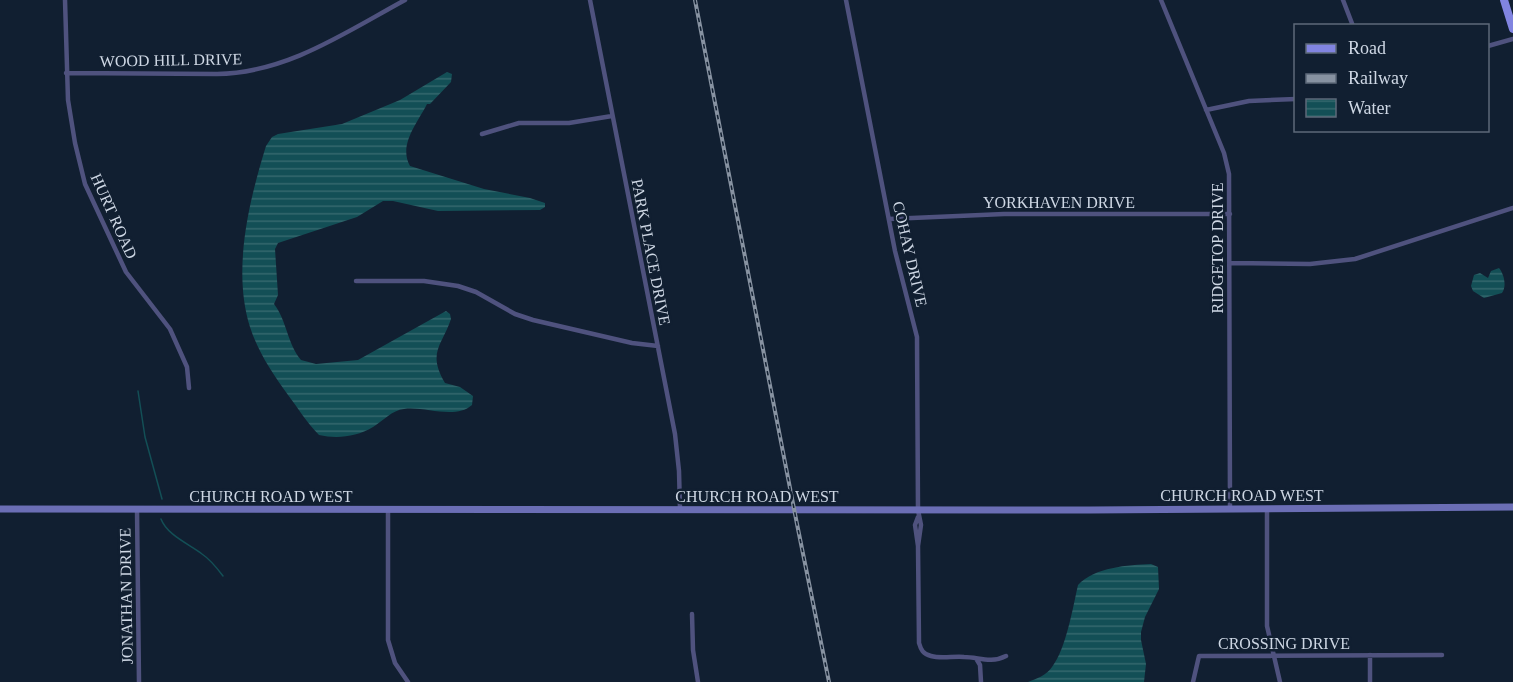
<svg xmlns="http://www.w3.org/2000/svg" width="1513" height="682" viewBox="0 0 1513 682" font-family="Georgia,serif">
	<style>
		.water { fill: url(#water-rules) }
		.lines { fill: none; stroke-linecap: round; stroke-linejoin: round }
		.stream { stroke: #134f56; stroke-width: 1.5 }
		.street { stroke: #4f527e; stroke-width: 4.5 }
		.secondary { stroke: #6b6eb5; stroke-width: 7 }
		.primary { stroke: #8184e0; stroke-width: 8 }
		.rail-casing { stroke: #8792a1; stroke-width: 4 }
		.rail { stroke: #111f31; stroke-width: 1.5; stroke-dasharray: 4.5; stroke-linecap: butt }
		.labels { text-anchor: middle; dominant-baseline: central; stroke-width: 5; stroke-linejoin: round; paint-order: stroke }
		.street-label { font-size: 16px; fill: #ced7e4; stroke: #111f31 }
	</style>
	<defs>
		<pattern id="water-rules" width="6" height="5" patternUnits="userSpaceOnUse" patternTransform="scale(1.5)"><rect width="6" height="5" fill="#134f56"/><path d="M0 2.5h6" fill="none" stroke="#34686e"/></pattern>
	</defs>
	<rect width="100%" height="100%" fill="#111f31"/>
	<path class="water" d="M447,72l5,2 -1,8 -21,22h-3c-9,18 -29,41 -17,62l74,23 46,9 15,5v4l-5,3 -102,1 -45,-10h-10l-26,16 -79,26 -3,6 3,46 -4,9c13,17 13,39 27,56l15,4 42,-4 88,-49 4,3 1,5c-9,27 -24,33 -6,64l15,4 13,9 -1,9c-17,15 -47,1 -68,4 -12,1 -21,12 -31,18 -17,10 -36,12 -54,8 -12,-12 -21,-27 -31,-40 -15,-21 -30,-43 -38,-68 -18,-57 -1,-126 16,-181l6,-9 6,-3 64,-10 58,-24z
		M1499,268c5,6 8,18 3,25l-18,5 -11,-7 -2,-5 3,-11 6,-2 8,5 3,-7z
		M1151,564l7,3 1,22 -14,28 -4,15v8l5,24 -2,18h-116c8,-3 19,-7 24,-15 14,-18 21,-60 26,-82 17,-18 50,-20 73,-21z"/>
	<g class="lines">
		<path class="stream" d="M138,391l7,46 17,62
			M161,519c6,16 28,25 41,35 9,6 15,14 21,22"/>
		<path class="street" d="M65,0l3,100 7,43 10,41 41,88 44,57 17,38 2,21
			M590,0l85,434 4,37 1,38
			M846,0l49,251 22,86 1,173 3,15 -3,21
			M1161,0l63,153 5,21 1,334
			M1343,0l10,26
			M1488,46l25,-7
			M66,73l151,1c70,-1 129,-42 188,-74
			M1206,110l43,-9 47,-2
			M482,134l37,-11h50l43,-7
			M889,219l115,-5h226
			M1230,263l80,1 45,-5 158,-51
			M356,281h68l34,5 18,6 39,22 18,6 99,23 26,3
			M1267,508v118l13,56
			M137,509l2,173
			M388,510v130l7,23 13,19
			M918,517l-3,8 3,21 1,97c2,7 4,11 12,13 10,3 22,0 33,1 15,0 26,7 42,-1
			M692,614l1,36 5,32
			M1370,655v27
			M977,660l3,5 1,17
			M1193,682l6,-26 243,-1"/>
		<path class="secondary" d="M0,509l1090,1 423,-3"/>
		<path class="primary" d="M1504,0l9,29"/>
		<g class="rail-casing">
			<path id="rail" d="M695,0l102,524 32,158"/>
		</g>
		<use href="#rail" class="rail"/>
	</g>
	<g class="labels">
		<g class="street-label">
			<text transform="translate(171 60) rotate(-1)">WOOD HILL DRIVE</text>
			<text x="1059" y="202">YORKHAVEN DRIVE</text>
			<text transform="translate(114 216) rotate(66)">HURT ROAD</text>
			<text transform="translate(1217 248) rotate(-90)">RIDGETOP DRIVE</text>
			<text transform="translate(651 252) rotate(79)">PARK PLACE DRIVE</text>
			<text transform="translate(910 254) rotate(77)">COHAY DRIVE</text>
			<text x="1242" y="495">CHURCH ROAD WEST</text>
			<text x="271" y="496">CHURCH ROAD WEST</text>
			<text x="757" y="496">CHURCH ROAD WEST</text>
			<text transform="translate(126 596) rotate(-91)">JONATHAN DRIVE</text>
			<text x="1284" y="643">CROSSING DRIVE</text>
		</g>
	</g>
	<rect x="1294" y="24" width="195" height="108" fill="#111f31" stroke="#5d6979" stroke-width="1.5"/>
	<rect x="1306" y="44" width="30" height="9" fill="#8184e0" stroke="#5d6979" stroke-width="1.5"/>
	<text x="1348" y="54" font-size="18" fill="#ced7e4">Road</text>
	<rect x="1306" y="74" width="30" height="9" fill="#8792a1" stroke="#5d6979" stroke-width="1.5"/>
	<text x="1348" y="84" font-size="18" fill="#ced7e4">Railway</text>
	<rect x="1306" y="99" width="30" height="18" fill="url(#water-rules)" stroke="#5d6979" stroke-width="1.5"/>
	<text x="1348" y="114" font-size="18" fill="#ced7e4">Water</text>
</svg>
